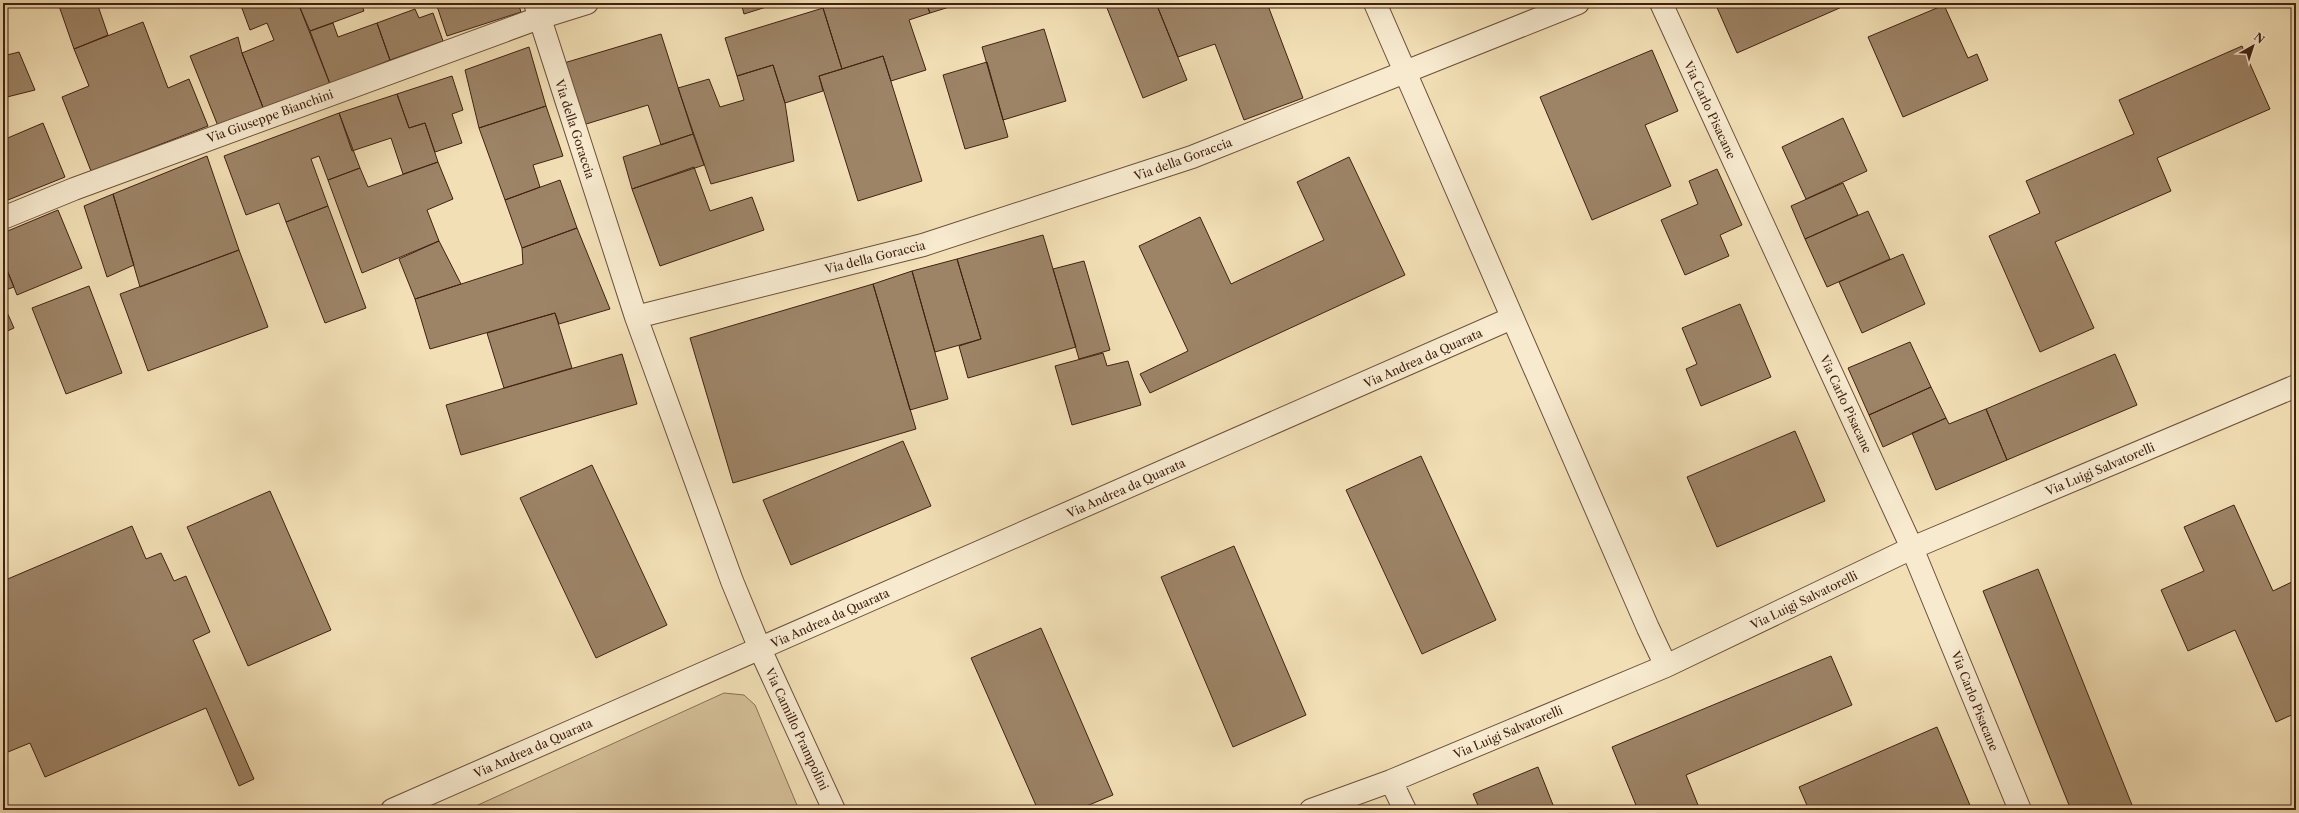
<svg xmlns="http://www.w3.org/2000/svg" width="2299" height="813" viewBox="0 0 2299 813" font-family="'Libre Caslon Text',serif">
	<style>
		.green { fill: #d4bf99; stroke: #8a7056 }
		.building { fill: #9d8467; stroke: #412112 }
		.lines { fill: none; stroke-linecap: round; stroke-linejoin: round }
		.street-casing { stroke: #6d503b; stroke-width: 24 }
		.street { stroke: #f7eacf; stroke-width: 22 }
		.labels { text-anchor: middle; dominant-baseline: central; stroke-width: 3; stroke-linejoin: round; paint-order: stroke }
		.street-label { font-size: 12px; fill: #412112; stroke: #f7eacf }
	</style>
	<rect width="100%" height="100%" fill="#f2dfb5"/>
	<filter id="stains"><feTurbulence type="fractalNoise" baseFrequency=".005" numOctaves="4"/><feColorMatrix values="0 0 0 0 .2 0 0 0 0 .09 0 0 0 0 .02 0 0 0 .5 -.17"/></filter>
	<radialGradient id="worn" r=".72"><stop offset=".6" stop-color="#630" stop-opacity="0"/><stop offset="1" stop-color="#630" stop-opacity=".3"/></radialGradient>
	<path class="green" d="M724,693l20,2 11,10 44,105h-332z"/>
	<path class="building" d="M58,3h39l11,32 -34,14z
		M240,3h58l32,81 -66,26 -22,-57 32,-13 -7,-17 -17,7z
		M298,3h63l3,8 -54,20z
		M436,3h82l3,9 -74,24z
		M741,3h38l-35,11z
		M838,3h88l4,10 -21,7 17,50 -35,11 -8,-25 -41,13 -19,-61z
		M926,3h36l-32,10z
		M1105,3h51l31,77 -44,18z
		M1156,3h111l36,95 -59,22 -29,-76 -37,13z
		M1715,3h136l-114,50z
		M1944,5l24,53 9,-4 11,26 -85,37 -35,-80z
		M823,8l19,61 -23,7 4,15 -38,12 -12,-38 -36,11 -12,-38z
		M415,9l4,9 14,-5 10,28 -53,19 -13,-37z
		M143,22l25,66 21,-9 19,47 -117,45 -29,-74 27,-11 -15,-37z
		M333,23l5,14 39,-14 13,37 -60,24 -20,-53z
		M1044,29l22,72 -63,19 -21,-73z
		M661,34l32,100 -32,11 -13,-40 -65,20 -19,-62z
		M238,37l4,16 22,57 -46,16 -28,-70z
		M2242,46l28,63 -113,49 14,33 -116,51 39,86 -54,24 -51,-116 51,-23 -14,-32 108,-47 -15,-34z
		M529,47l17,59 -67,22 -14,-58z
		M1652,50l26,61 -33,14 26,61 -79,34 -52,-123z
		M19,52l16,38 -32,8v-42z
		M883,56l39,125 -64,20 -39,-125z
		M987,62l21,75 -43,12 -22,-74z
		M773,65l12,38 9,58 -83,23 -33,-96 31,-9 11,28 24,-7 -7,-24z
		M452,76l11,34 -11,4 10,29 -27,9 -10,-29 -16,5 -12,-34z
		M397,94l12,34 16,-5 13,39 -35,12 -12,-36 -39,13 -13,-38z
		M546,106l17,50 -30,9 7,22 -35,13 -26,-72z
		M339,113l21,55 -32,12 -9,-24 -8,3 17,47 -42,16 -7,-19 -33,12 -22,-59z
		M1843,118l24,53 -61,28 -24,-52z
		M43,123l22,54 -62,25v-62z
		M693,134l11,31 -72,24 -9,-32z
		M207,156l32,94 -99,37 -27,-93z
		M1349,157l56,118 -255,118 -10,-19 48,-23 -49,-105 61,-29 31,67 93,-44 -27,-58z
		M438,162l15,37 -26,11 12,31 -77,32 -34,-93 32,-12 8,19z
		M694,167l16,44 42,-14 12,33 -104,36 -28,-77z
		M1717,169l25,56 -22,10 9,21 -44,19 -24,-55 37,-16 -9,-23z
		M560,180l17,48 -55,20 -17,-48z
		M1843,183l15,32 -53,24 -14,-33z
		M113,194l21,71 -27,12 -23,-71z
		M328,206l38,102 -41,15 -39,-101z
		M58,210l24,58 -65,27 -14,-35v-27z
		M1868,211l22,48 -63,28 -22,-48z
		M577,228l33,81 -51,15 -4,-11 -125,36 -15,-50 108,-35 -1,-16z
		M1043,235l33,112 -108,31 -9,-32 22,-7 -24,-80z
		M439,241l22,43 -46,15 -16,-40z
		M239,250l29,77 -120,44 -28,-77z
		M1903,254l22,50 -63,29 -23,-51z
		M957,259l24,80 -46,13 -23,-81z
		M3,260l11,27 -11,4z
		M1084,261l26,89 -31,9 -26,-90z
		M912,271l36,128 -38,11 -37,-126z
		M873,284l43,145 -183,54 -43,-145z
		M89,286l33,87 -56,21 -34,-86z
		M3,303l11,25 -11,5z
		M1740,304l31,73 -70,29 -15,-37 11,-5 -15,-36z
		M555,313l17,55 -68,20 -17,-55z
		M1910,342l21,45 -62,28 -21,-47z
		M1103,353l4,13 21,-5 13,44 -69,20 -17,-59z
		M622,354l15,50 -176,51 -15,-50z
		M2115,354l22,51 -130,55 -21,-51z
		M1931,387l15,31 -63,29 -14,-32z
		M1986,409l21,51 -71,30 -24,-57 34,-15 3,6z
		M1795,431l30,70 -108,46 -30,-70z
		M903,441l28,65 -140,59 -28,-65z
		M1421,456l75,164 -74,34 -76,-164z
		M592,465l75,160 -71,33 -76,-160z
		M270,491l61,139 -83,36 -61,-139z
		M2234,505l39,86 23,-11v133l-20,9 -41,-92 -47,21 -27,-61 43,-19 -20,-44z
		M132,526l14,33 15,-6 13,28 12,-5 24,56 -17,8 61,139 -15,7 -33,-78 -161,69 -15,-34 -27,11v-173z
		M1234,546l72,169 -73,32 -72,-170z
		M2038,569l96,241h-63l-88,-219z
		M1041,628l72,167 -36,15h-39l-67,-152z
		M1831,656l21,49 -166,70 14,35h-62l-26,-63z
		M1937,727l35,83h-163l-10,-23z
		M1538,767l17,43h-75l-7,-16z"/>
	<g class="lines">
		<g class="street-casing">
			<path id="street" d="M535,3l101,314 96,264 28,68 74,161
				M1375,3l273,625 18,38
				M1661,3l251,545 108,262
				M3,218l71,-29 465,-171 48,-15
				M636,317l287,-72 269,-88 386,-154
				M1391,781l14,29
				M392,810l1120,-492
				M1311,810l80,-29 275,-115 246,-118 384,-162"/>
		</g>
		<use href="#street" class="street"/>
	</g>
	<g class="labels">
		<g class="street-label">
			<text transform="translate(1710 110) rotate(65)">Via Carlo Pisacane</text>
			<text transform="translate(270 116) rotate(-20)">Via Giuseppe Bianchini</text>
			<text transform="translate(575 129) rotate(72)">Via della Goraccia</text>
			<text transform="translate(1183 159) rotate(-20)">Via della Goraccia</text>
			<text transform="translate(875 257) rotate(-14)">Via della Goraccia</text>
			<text transform="translate(1423 358) rotate(-24)">Via Andrea da Quarata</text>
			<text transform="translate(1846 404) rotate(65)">Via Carlo Pisacane</text>
			<text transform="translate(2100 469) rotate(-23)">Via Luigi Salvatorelli</text>
			<text transform="translate(1126 488) rotate(-24)">Via Andrea da Quarata</text>
			<text transform="translate(1804 600) rotate(-26)">Via Luigi Salvatorelli</text>
			<text transform="translate(830 618) rotate(-24)">Via Andrea da Quarata</text>
			<text transform="translate(1975 701) rotate(68)">Via Carlo Pisacane</text>
			<text transform="translate(797 729) rotate(65)">Via Camillo Prampolini</text>
			<text transform="translate(1508 732) rotate(-23)">Via Luigi Salvatorelli</text>
			<text transform="translate(533 748) rotate(-24)">Via Andrea da Quarata</text>
		</g>
	</g>
	<rect width="2299" height="813" fill="none" stroke="#f2dfb5" stroke-width="16"/>
	<rect x="4" y="4" width="2291" height="805" fill="none" stroke="#412112" stroke-width="2"/>
	<rect x="8" y="8" width="2283" height="797" fill="none" stroke="#412112"/>
	<g transform="translate(2253 46) rotate(39)" stroke="#f7eacf" stroke-width="3" paint-order="stroke">
	<path d="M0-3L7 15L0 10L-7 15Z" fill="#412112"/>
	<text y="-6" font-size="11" font-weight="bold" text-anchor="middle" fill="#412112">N</text>
	</g>
	<rect width="100%" height="100%" filter="url(#stains)"/>
	<rect width="100%" height="100%" fill="url(#worn)"/>
</svg>
